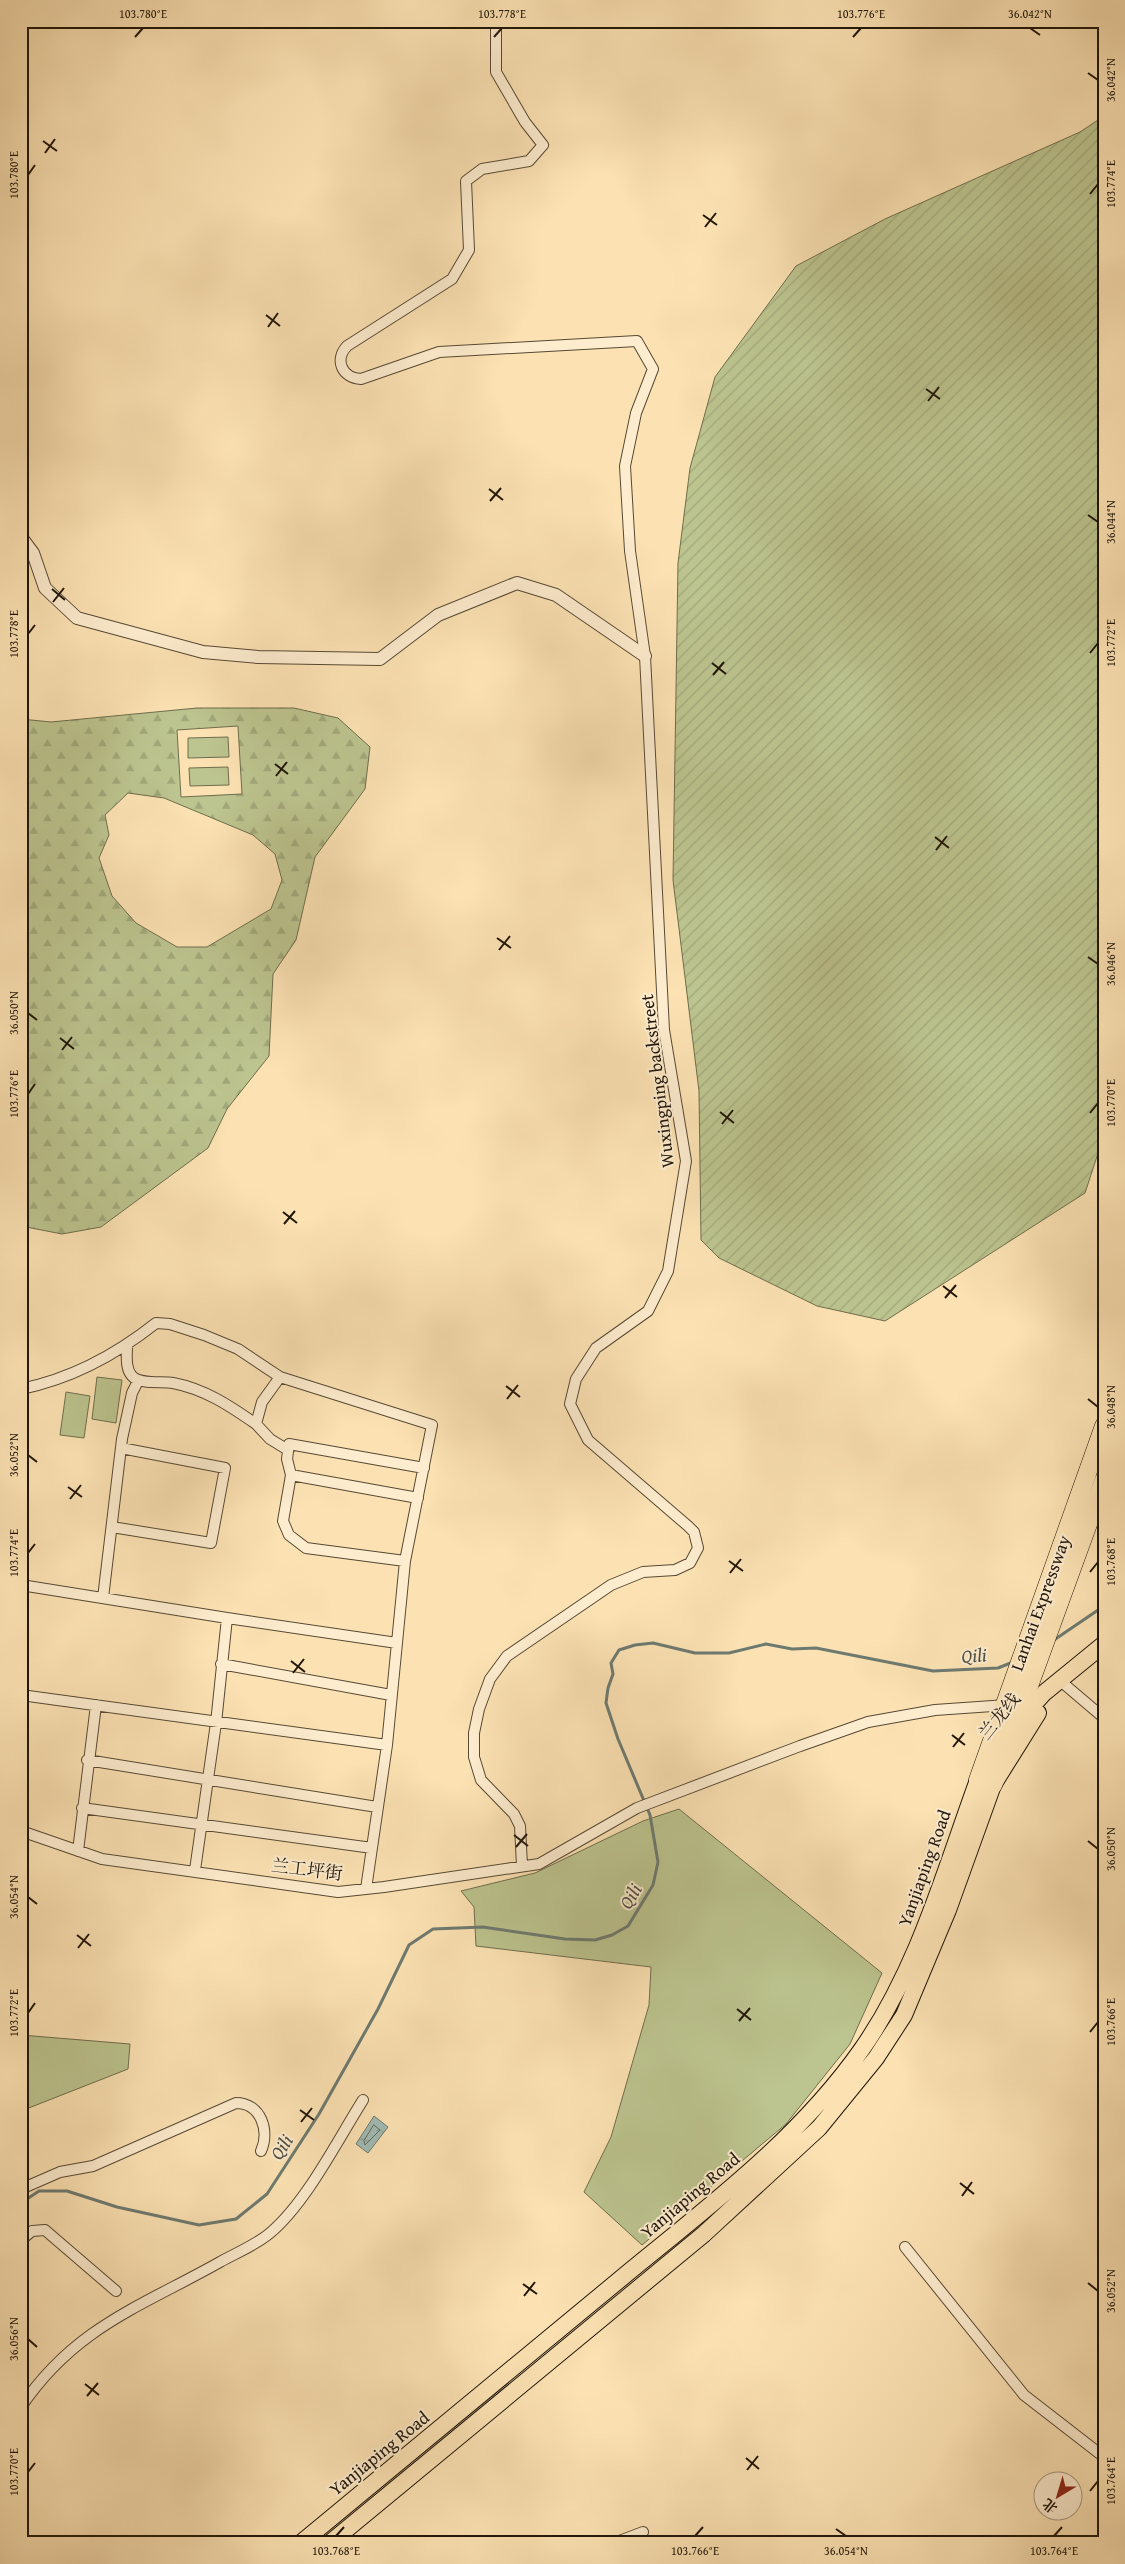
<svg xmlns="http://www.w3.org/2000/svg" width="1125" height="2564" viewBox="0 0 1125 2564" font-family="'Gentium Book Plus','Noto Serif SC',serif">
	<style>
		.green { fill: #bcc48f; stroke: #6e6d4c }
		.forest { fill: url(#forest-firs); stroke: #6e6d4c; fill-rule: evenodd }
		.garden { fill: url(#garden-furrows); stroke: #6e6d4c }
		.water { fill: url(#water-ripples); stroke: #6d7a70 }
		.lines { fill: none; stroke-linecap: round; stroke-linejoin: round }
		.shore { stroke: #60695f; stroke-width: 1 }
		.stream { stroke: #6d7a70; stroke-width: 3 }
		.minor-casing { stroke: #574934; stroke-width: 12 }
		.tertiary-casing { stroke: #574934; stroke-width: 14 }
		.trunk-casing { stroke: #20160a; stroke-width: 18 }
		.motorway-casing { stroke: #20160a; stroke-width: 19 }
		.minor { stroke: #fdecce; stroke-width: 10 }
		.tertiary { stroke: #fdecce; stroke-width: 12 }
		.trunk { stroke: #fce2b3; stroke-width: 16 }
		.motorway { stroke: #fce2b3; stroke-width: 18 }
		.ticks { fill: none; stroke: #20160a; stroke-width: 2 }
		.labels { text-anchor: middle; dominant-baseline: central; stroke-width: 4; stroke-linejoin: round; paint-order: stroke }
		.street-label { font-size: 18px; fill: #20160a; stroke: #fdecce }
		.water-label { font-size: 19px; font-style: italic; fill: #4d5046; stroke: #fdecce }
		.neatline { fill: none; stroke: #20160a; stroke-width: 2 }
		.ticks-label { font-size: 12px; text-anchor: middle; fill: #20160a }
	</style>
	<defs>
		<pattern id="forest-firs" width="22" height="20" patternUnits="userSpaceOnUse" patternTransform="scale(1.25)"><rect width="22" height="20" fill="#bcc48f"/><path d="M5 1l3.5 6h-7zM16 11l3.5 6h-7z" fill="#a1a87a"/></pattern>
		<pattern id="garden-furrows" width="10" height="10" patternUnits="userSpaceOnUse" patternTransform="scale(1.25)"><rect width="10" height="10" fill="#bcc48f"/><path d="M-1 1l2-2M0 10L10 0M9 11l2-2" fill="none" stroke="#a1a87a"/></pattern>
		<pattern id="water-ripples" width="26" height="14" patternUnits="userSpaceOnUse" patternTransform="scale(1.25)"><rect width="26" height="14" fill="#a1bcb4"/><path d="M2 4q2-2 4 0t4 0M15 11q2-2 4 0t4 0" fill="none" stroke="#8aa199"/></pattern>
	</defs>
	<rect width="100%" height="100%" fill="#fce2b3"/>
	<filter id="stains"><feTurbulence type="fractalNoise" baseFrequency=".004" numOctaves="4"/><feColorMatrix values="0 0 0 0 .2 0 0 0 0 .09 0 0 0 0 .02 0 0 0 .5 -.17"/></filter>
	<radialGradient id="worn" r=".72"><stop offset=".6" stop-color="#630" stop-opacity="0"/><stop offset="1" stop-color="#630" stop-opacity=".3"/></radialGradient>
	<path class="green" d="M228,737l1,20 -41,1v-20z
		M228,767l1,18 -39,1 -1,-18z
		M97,1377l25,3 -6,43 -24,-4z
		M66,1392l24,4 -6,42 -24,-3z
		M679,1809l203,164 -32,71 -64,80 -144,121 -58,-53 27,-55 38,-132 2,-38 -175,-21 -2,-39 -13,-16 74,-18 108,-52z
		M21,2035l109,9 -2,25 -107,42z"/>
	<path class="forest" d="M197,708h97l44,10 32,29 -5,42 -50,68 -19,83 -23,34 -4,82 -42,53 -19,39 -107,79 -39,7 -41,-8v-507l30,3zM238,726l4,68 -61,3 -4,-67zM128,793l36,5 89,37 22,19 7,26 -11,29 -64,38h-30l-41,-24 -24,-27 -13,-38 10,-23 -4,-20z"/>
	<path class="garden" d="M1104,116v1019l-19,58 -200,128 -68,-15 -98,-48 -18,-18 -2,-149 -26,-211 5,-317 12,-95 25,-91 81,-111 89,-47 195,-87z"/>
	<path class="water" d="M374,2116l14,11 -20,26 -12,-9z"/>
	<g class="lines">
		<path class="shore" d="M374,2125l6,5 -15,15 -1,-4z"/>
		<path class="stream" d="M1054,1640l50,-34
			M21,2203l18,-12h28l50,16 82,18 37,-6 31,-25 52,-80 59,-105 31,-64 24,-16 50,-2 82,12 30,1 17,-5 16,-9 25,-41 5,-23 -8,-47 -32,-76 -12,-36 2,-15 5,-14 -2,-11 8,-13 16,-5 18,-2 42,10h34l37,-9 26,5 24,-1 117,23 65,-3 15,-6"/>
		<g class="minor-casing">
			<path id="minor" d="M498,21l-2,5v46l29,50 18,23 -14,16 -47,8 -16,12 3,69 -17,29 -105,67c-13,14 -5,32 14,33l78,-27 198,-11 16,28 -17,44 -11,53 5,85 15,105 19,374 22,131 -18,110 -20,40 -52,37 -20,31 -6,25 18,36 100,86 6,6 4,16 -8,15 -15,7 -32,2 -32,13 -104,71 -17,23 -11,30 -5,24v24l7,23 33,34 6,12 2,40
				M127,1346c0,10 -2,22 5,30 8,9 30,5 41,7 32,6 57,23 83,41
				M280,1377l-18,25 -6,22 14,15 18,11
				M21,1389c49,-10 96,-35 135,-66l14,1 34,11 34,14 42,28 152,48 -27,136 -18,184 -21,144
				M291,1475l-4,-16 2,-15 135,24
				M112,1527l99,16 14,-75 -104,-20
				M405,1561l-99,-13 -17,-13 -6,-14 8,-46 127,23
				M21,1585l206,33 -11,105 -21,147
				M103,1598l19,-159 10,-46 6,-12
				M227,1618l170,25
				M221,1664l170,31
				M1064,1684l40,34
				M21,1695l366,50
				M87,1760l290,47
				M82,1808l290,40
				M21,1831l81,28 236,33 46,-5 155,-23 98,-56 163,-62 68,-24 67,-12 72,-5
				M78,1851l18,-146
				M21,2189l39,-17 33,-6 143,-63c25,0 34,28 25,48
				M21,2240l11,-9 13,-1 71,61
				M905,2247l119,148 80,62
				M21,2407c54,-80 121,-101 199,-145 16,-9 36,-17 50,-29 36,-30 67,-92 93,-133
				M614,2543l29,-11"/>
		</g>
		<g class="tertiary-casing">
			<path id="tertiary" d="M21,537l12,16 12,35 32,30 126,34 55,5 122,2 58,-44 79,-32 39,12 89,61"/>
		</g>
		<g class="trunk-casing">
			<path id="trunk" d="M1017,1723l27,-30 60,-49
				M301,2543c108,-89 216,-178 323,-267 85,-70 175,-137 238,-227 56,-80 83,-179 116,-269l6,-10
				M330,2543l374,-309 115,-106 57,-70 28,-43 44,-105 45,-125 45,-72"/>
		</g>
		<g class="motorway-casing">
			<path id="motorway" d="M978,1780l126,-354
				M993,1785l111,-305"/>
		</g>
		<use href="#minor" class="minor"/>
		<use href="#tertiary" class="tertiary"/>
		<use href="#trunk" class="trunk"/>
		<use href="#motorway" class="motorway"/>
	</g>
	<path class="ticks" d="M1030,28l10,7M135,37l8,-9M494,37l8,-9M853,37l8,-9M1088,73l10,7M43,141l14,10M45,153l10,-14M28,175l7,-10M1090,194l8,-10M703,215l14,10M705,227l11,-14M266,315l14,11M268,327l10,-14M926,389l14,10M928,401l11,-14M489,489l14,11M490,501l11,-13M1088,515l10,7M52,589l13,11M53,602l11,-14M28,634l7,-9M1090,653l8,-10M712,663l14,11M713,675l11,-13M275,764l13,10M276,776l11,-14M935,837l14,11M936,850l11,-14M497,938l14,10M499,950l11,-14M1088,957l10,7M28,1013l9,7M60,1038l14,11M62,1050l10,-13M28,1094l7,-10M720,1112l14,11M1090,1113l8,-10M722,1124l11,-14M283,1212l14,11M284,1224l11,-13M943,1286l14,11M945,1298l11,-13M506,1386l14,11M507,1399l11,-14M1088,1399l10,8M28,1455l9,7M68,1487l14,10M70,1499l11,-14M28,1553l7,-9M729,1561l14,10M1090,1572l8,-10M730,1573l11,-14M291,1661l14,11M293,1673l11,-14M952,1735l13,10M953,1747l11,-14M514,1835l14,11M1088,1841l10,8M516,1847l11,-13M28,1897l9,7M77,1935l14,11M78,1948l11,-14M737,2009l14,11M28,2013l7,-10M739,2021l11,-13M1090,2032l8,-10M300,2110l14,10M301,2122l11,-14M960,2183l14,11M962,2196l10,-14M1088,2283l10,8M523,2284l14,10M524,2296l11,-14M28,2339l9,8M85,2384l14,11M87,2396l11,-13M746,2458l13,11M747,2470l11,-14M28,2472l7,-9M1090,2491l8,-10M836,2529l10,7M336,2536l8,-9M695,2536l8,-9M1054,2536l8,-9"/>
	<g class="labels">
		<g class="street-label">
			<text transform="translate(657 1081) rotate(-97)">Wuxingping backstreet</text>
			<text transform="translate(1040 1603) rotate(-70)">Lanhai Expressway</text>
			<text transform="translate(999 1716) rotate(-51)">兰龙线</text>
			<text transform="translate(924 1868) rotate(-70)">Yanjiaping Road</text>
			<text transform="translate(307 1869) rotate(7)">兰工坪街</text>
			<text transform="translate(690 2195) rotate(-40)">Yanjiaping Road</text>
			<text transform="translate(379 2453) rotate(-39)">Yanjiaping Road</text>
		</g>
		<g class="water-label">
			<text transform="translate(974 1655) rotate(-3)">Qili</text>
			<text transform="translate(630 1896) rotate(-59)">Qili</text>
			<text transform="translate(281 2147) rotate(-57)">Qili</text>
		</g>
	</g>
	<rect width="1125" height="2564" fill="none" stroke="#fce2b3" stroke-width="55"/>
	<g transform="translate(1058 2496) rotate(218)"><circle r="24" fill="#fdecce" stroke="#a59680"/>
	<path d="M0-4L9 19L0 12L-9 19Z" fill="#8f2418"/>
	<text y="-8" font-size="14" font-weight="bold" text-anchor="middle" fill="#20160a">北</text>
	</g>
	<rect x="28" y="28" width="1070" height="2508" class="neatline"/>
	<g class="ticks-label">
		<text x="143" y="18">103.780°E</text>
		<text x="502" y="18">103.778°E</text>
		<text x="861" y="18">103.776°E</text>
		<text x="1030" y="18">36.042°N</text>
		<text transform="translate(1111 80) rotate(-90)" y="4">36.042°N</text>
		<text transform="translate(14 175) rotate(-90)" y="4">103.780°E</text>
		<text transform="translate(1111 184) rotate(-90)" y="4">103.774°E</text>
		<text transform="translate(1111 522) rotate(-90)" y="4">36.044°N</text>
		<text transform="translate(14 634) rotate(-90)" y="4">103.778°E</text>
		<text transform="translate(1111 643) rotate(-90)" y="4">103.772°E</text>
		<text transform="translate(1111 964) rotate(-90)" y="4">36.046°N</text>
		<text transform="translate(14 1013) rotate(-90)" y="4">36.050°N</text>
		<text transform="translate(14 1094) rotate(-90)" y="4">103.776°E</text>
		<text transform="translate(1111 1103) rotate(-90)" y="4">103.770°E</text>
		<text transform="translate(1111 1407) rotate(-90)" y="4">36.048°N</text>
		<text transform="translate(14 1455) rotate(-90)" y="4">36.052°N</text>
		<text transform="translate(14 1553) rotate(-90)" y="4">103.774°E</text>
		<text transform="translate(1111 1562) rotate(-90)" y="4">103.768°E</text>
		<text transform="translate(1111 1849) rotate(-90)" y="4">36.050°N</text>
		<text transform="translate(14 1897) rotate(-90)" y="4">36.054°N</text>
		<text transform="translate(14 2013) rotate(-90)" y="4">103.772°E</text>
		<text transform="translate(1111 2022) rotate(-90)" y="4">103.766°E</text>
		<text transform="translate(1111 2291) rotate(-90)" y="4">36.052°N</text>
		<text transform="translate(14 2339) rotate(-90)" y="4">36.056°N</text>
		<text transform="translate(14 2472) rotate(-90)" y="4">103.770°E</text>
		<text transform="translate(1111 2481) rotate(-90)" y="4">103.764°E</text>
		<text x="336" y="2555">103.768°E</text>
		<text x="695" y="2555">103.766°E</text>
		<text x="846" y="2555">36.054°N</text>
		<text x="1054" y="2555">103.764°E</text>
	</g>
	<rect width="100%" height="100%" filter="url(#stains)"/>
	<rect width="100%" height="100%" fill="url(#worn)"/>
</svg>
